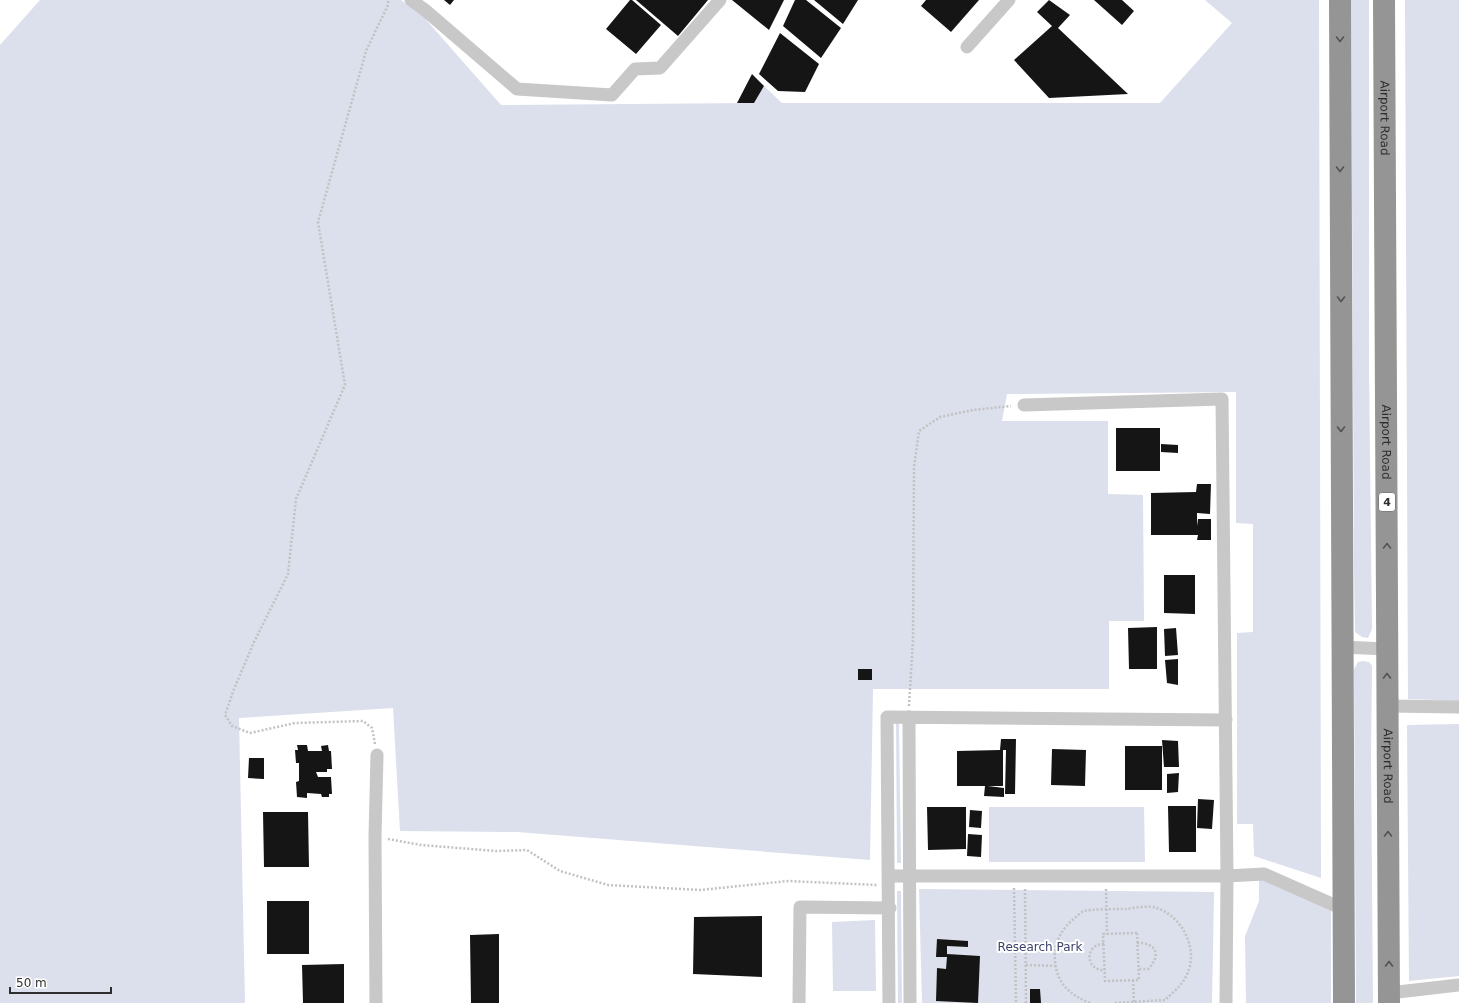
<svg xmlns="http://www.w3.org/2000/svg" width="1459" height="1003" viewBox="0 0 1459 1003" font-family="'DejaVu Sans',sans-serif">
	<style>
		.green { fill: #dcdfec }
		.building { fill: #151515 }
		.lines { fill: none; stroke-linecap: round; stroke-linejoin: round }
		.path { stroke: #c2c2c2; stroke-width: 2.5; stroke-dasharray: 2 2; stroke-linecap: butt }
		.street { stroke: #c8c8c8; stroke-width: 13 }
		.highway { stroke: #959595; stroke-width: 22 }
		.oneway { stroke: #525252 }
		.labels { text-anchor: middle; dominant-baseline: central; stroke-width: 4; stroke-linejoin: round; paint-order: stroke }
		.shield { fill: #fff; stroke: #6d6d6d; stroke-width: 1 }
		.shield-label { font-size: 11px; font-weight: bold; fill: #2e2e2e }
		.street-label { font-size: 12px; fill: #2e2e2e; stroke: #fff }
		.park-label { font-size: 12px; fill: #3b426b; stroke: #fff }
	</style>
	<rect width="100%" height="100%" fill="#fff"/>
	<path class="green" d="M40,0h361l20,14 80,91 253,-2 10,-17 18,17h378l72,-80 -27,-23h114l2,878 -67,-22 -1,-32h-16v-191l16,-1v-108l-17,-1v-131l-229,2 -5,27h106v73l35,1 1,126h-35v68h-236l-3,171 -353,-28 -117,-1 -7,-123 -154,10 6,285h-245v-958z
		M1351,0h18v372l3,257 -4,9 -6,-1 -7,-5 -1,-66z
		M1405,0h54v701l-51,-2z
		M1363,661l6,1 3,4 -1,90 2,247h-17l-2,-334 4,-7z
		M896,722h3l2,141h-4z
		M1459,724v252l-50,5 -2,-256z
		M989,807h155l1,55h-156z
		M1259,876l72,33v94h-85l-1,-67 14,-35z
		M919,889l295,3 -2,111h-290z
		M897,891h4l1,112h-4z
		M875,920l1,71h-43l-1,-69z"/>
	<path class="building" d="M444,0h10l-4,5z
		M630,0h2l29,25 -25,29 -30,-25z
		M636,0h72l-30,36z
		M732,0h52l-15,30z
		M795,0h11l35,28 -20,30 -38,-32z
		M814,0h44l-15,24z
		M926,0h53l-28,32 -30,-26z
		M1049,0l21,15 -12,13 70,66 -79,4 -35,-38 38,-34 -15,-14z
		M1094,0h28l12,11 -12,14z
		M780,33l39,31 -14,28 -27,-1 -19,-17z
		M752,74l12,12 -10,17h-17z
		M1116,428h44v43h-44z
		M1161,444l17,1v8l-17,-1z
		M1197,484h14l-1,30 -13,-1v13l1,-7h13v21h-14l1,-5h-47v-42l45,-1z
		M1164,575h31v39l-31,-1z
		M1157,627v42h-28l-1,-41z
		M1176,628l2,27 -13,1 -1,-27z
		M1178,659v26l-11,-2 -2,-23z
		M858,669h14v11h-14z
		M1001,739h15l-1,55h-10l1,-44h-3v36h-15l16,2v9l-20,-1 1,-10h-28v-35l43,-1z
		M1162,740l16,1 1,26h-15z
		M297,745h10l1,6h14l-1,-5 7,-1 1,6h2l1,18h-5v3h-11l2,5h13l1,17h-3v3h-7l-1,-3 -14,-1v5l-10,-1 -1,-15 3,-1v-18h-3l-1,-13h3z
		M1125,746h37v44h-37z
		M1052,749l34,1 -1,36 -34,-1z
		M249,758h15v21l-16,-1z
		M1179,773l-1,19 -11,1v-19z
		M1198,799l16,1 -2,29 -15,-1z
		M1168,806h28v46h-27z
		M927,807h39v42l-38,1z
		M970,810l12,1 -1,17 -12,-1z
		M263,812h45l1,55h-45z
		M968,834l14,1 -1,22 -14,-1z
		M267,901h42v53h-42z
		M762,916v61l-69,-3 1,-57z
		M499,934v69h-28l-1,-68z
		M937,939l31,2v6l-21,-1v8l33,2 -2,47 -42,-2 1,-33 9,1 1,-12h-11z
		M344,964v39h-41l-1,-38z
		M1030,989h10l1,14h-11z"/>
	<g class="lines">
		<path class="path" d="M909,706l4,-66 1,-173 5,-36 21,-14 33,-7 38,-4
			M375,744l-3,-16 -9,-7 -68,2 -45,10 -18,-7 -7,-11 9,-26 20,-47 34,-68 8,-75 49,-114 -27,-163 48,-171 22,-46v-5
			M388,839l33,6 75,6 31,-1 33,21 48,14 92,5 88,-9 89,4
			M1014,888l2,115
			M1025,889l1,114
			M1106,889l1,45
			M1137,933l2,47 -34,1 -2,-47z
			M1137,943c19,-1 25,13 11,26h-10
			M1104,944c-20,0 -19,27 1,26
			M1026,951h28
			M1026,965l30,1
			M1133,980l1,23
			M1090,1003c-20,-8 -33,-19 -35,-42 -2,-18 7,-33 21,-44 2,-2 5,-5 8,-6 6,-2 34,-2 42,-2 8,-1 24,-4 31,-1 28,10 44,46 27,72 -5,8 -13,14 -19,20l-51,3"/>
		<path class="street" d="M411,0l14,10 92,79 95,6 23,-26 25,-1 60,-68
			M967,47l42,-47
			M1024,405l198,-6 5,477 -1,127
			M1342,647l45,2
			M1388,706l71,1
			M909,717l1,286
			M889,876h338l37,-2 79,35
			M1389,993l70,-8
			M376,1003l-1,-166 2,-82
			M799,1003l1,-96 90,1
			M889,1003l-2,-286 339,3"/>
		<g class="highway">
			<path d="M1340,0l4,1003"/>
			<path id="s1" d="M1384,0l5,1003"/>
		</g>
	</g>
	<defs><path id="oneway-chevron" d="M-2-3.5L2.5 0L-2 3.5" fill="none" stroke-width="1.6" stroke-linecap="round" stroke-linejoin="round"/></defs>
	<g class="oneway">
		<use href="#oneway-chevron" transform="translate(1340 39) rotate(90)"/>
		<use href="#oneway-chevron" transform="translate(1340 169) rotate(90)"/>
		<use href="#oneway-chevron" transform="translate(1341 299) rotate(90)"/>
		<use href="#oneway-chevron" transform="translate(1341 429) rotate(90)"/>
		<use href="#oneway-chevron" transform="translate(1387 546) rotate(-90)"/>
		<use href="#oneway-chevron" transform="translate(1387 676) rotate(-90)"/>
		<use href="#oneway-chevron" transform="translate(1388 834) rotate(-90)"/>
		<use href="#oneway-chevron" transform="translate(1389 964) rotate(-90)"/>
	</g>
	<g class="labels">
		<rect class="shield" x="1379" y="493" width="16" height="18" rx="3"/>
		<g class="shield-label">
			<text x="1387" y="502">4</text>
		</g>
		<g class="street-label">
			<text stroke="none"><textPath href="#s1" startOffset="118">Airport Road</textPath></text>
			<text stroke="none"><textPath href="#s1" startOffset="442">Airport Road</textPath></text>
			<text stroke="none"><textPath href="#s1" startOffset="766">Airport Road</textPath></text>
		</g>
		<g class="park-label">
			<text x="1040" y="947">Research Park</text>
		</g>
	</g>
	<path d="M10 987v6h101v-6" fill="none" stroke="#2e2e2e" stroke-width="2"/>
	<text x="16" y="987" font-size="12" fill="#2e2e2e" stroke="#ffffff" stroke-width="3" paint-order="stroke">50 m</text>
</svg>
